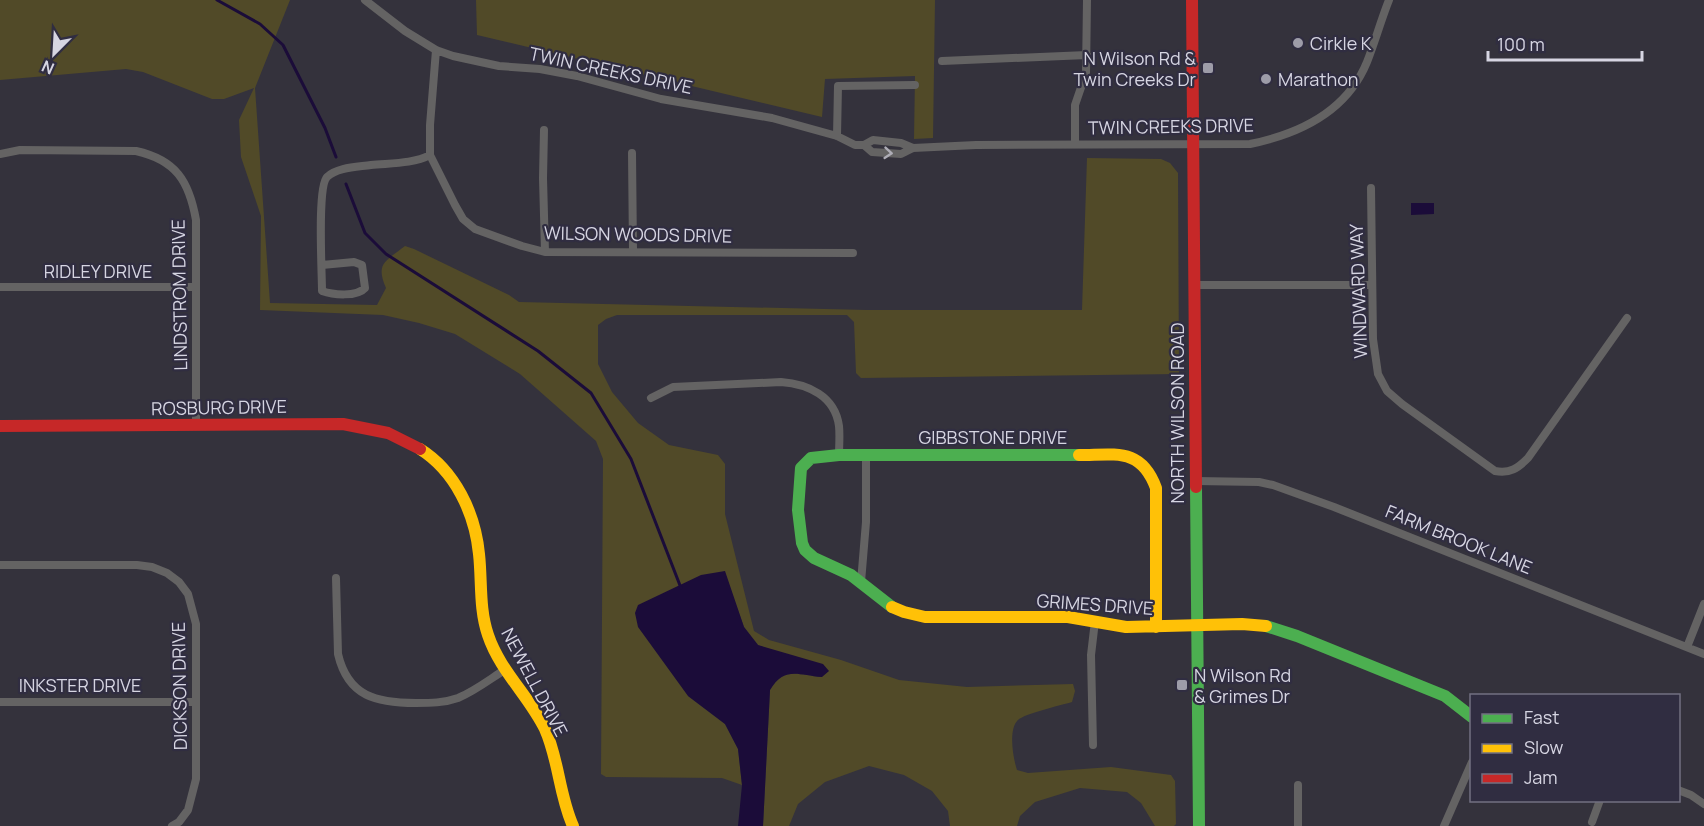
<svg xmlns="http://www.w3.org/2000/svg" width="1704" height="826" viewBox="0 0 1704 826" font-family="Manrope,sans-serif">
	<style>
		.green { fill: #514a28 }
		.water { fill: #1b0c39 }
		.lines { fill: none; stroke-linecap: round; stroke-linejoin: round }
		.stream { stroke: #1b0c39; stroke-width: 3 }
		.street { stroke: #646363; stroke-width: 8 }
		.fast { stroke: #4caf50; stroke-width: 12 }
		.slow { stroke: #ffc107; stroke-width: 12 }
		.jam { stroke: #c62828; stroke-width: 12 }
		.oneway { stroke: #aeadb6 }
		.poi-dot { fill: #9d9ca8; stroke: #302d41; stroke-width: 2 }
		.labels { text-anchor: middle; dominant-baseline: central; stroke-width: 4.5; stroke-linejoin: round; paint-order: stroke }
		.poi-label { font-size: 18px; fill: #d6d5e2; stroke: #302d41; text-anchor: start }
		.street-label { font-size: 18px; fill: #d6d5e2; stroke: #302d41 }
	</style>
	<rect width="100%" height="100%" fill="#34323c"/>
	<path class="green" d="M0,0h290l-35,88 15,215 107,2 9,-17c-11,-25 0,-27 19,-42l9,3 95,46 10,7 348,8h215l5,-152 74,1 9,4 8,10 1,201 -318,4 -5,-5 -2,-51 -7,-7h-230l-11,4 -8,6v39l14,28 26,31 31,22 49,10 7,9v50l29,117 15,9 72,20 58,20 68,7 106,-3 2,7 -3,11c-11,3 -48,12 -54,18 -10,9 -5,38 -1,50l11,3 83,-6 60,8 4,6 1,43 -2,2h-19l-14,-23 -14,-11 -47,-4 -45,14 -15,14 -3,10h-67l-2,-15 -16,-20 -28,-16 -35,-9 -44,16 -27,22 -9,22h-26l7,-136c14,-24 28,-15 52,-13l-64,-32 -14,-18 -20,-56 -36,125 37,28 13,25 4,36 -20,-7 -116,-1 -5,-3 2,-315 -7,-18 -76,-67 -65,-40 -36,-11 -36,-8 -123,-5 1,-94 -20,-59 -2,-37 15,-32 -30,11h-12l-69,-27 -17,-3 -126,11z
		M476,0h459l-2,138 -19,1 1,-63 -90,3 -3,38 -345,-82z"/>
	<path class="water" d="M1411,203h23v11l-23,1z
		M725,571l19,56 14,18 65,19 6,7 -7,6c-24,-2 -38,-11 -52,13l-7,136h-25l4,-41 -4,-36 -13,-25 -37,-28 -50,-69 -3,-14 3,-8 63,-30z"/>
	<g class="lines">
		<path class="stream" d="M217,0l43,24 23,21 42,83 11,29
			M346,184l19,49 21,21 152,97 53,42 40,66 50,129"/>
		<path class="street" d="M365,0l40,31 31,19 17,6 46,10 41,3 37,7 84,23 111,19 65,18 18,9h9l9,-5 28,3 12,5
			M436,50l-6,75v30l25,50 8,14 12,10 47,17 23,6 308,1
			M942,61l145,-6
			M544,130l-1,48 2,74
			M837,136l1,-50 77,-1
			M1075,144v-39l11,-32 1,-73
			M864,145l8,7 29,2 12,-6 63,-3 274,-1c49,-10 97,-33 117,-82 8,-20 14,-42 22,-62
			M632,153l1,98
			M0,154l20,-4 116,1c40,9 53,30 60,69v206
			M1371,188l2,151 5,35 9,17 15,13 93,67c15,3 23,-3 33,-13l99,-140
			M322,265l32,-3 8,3 3,23c-8,9 -32,7 -43,3 0,-19 -5,-104 5,-114 10,-10 31,-10 44,-12 19,-2 42,-1 59,-10
			M1194,285h178
			M0,287h196
			M651,398l22,-11 108,-5c27,2 54,14 58,44 1,10 0,20 0,29
			M1196,481l63,1 14,3 61,22 370,147
			M0,565h137l15,2 15,6 12,9 9,12 8,30v155l-8,31 -9,12 -7,4
			M336,578l2,76c10,43 39,49 78,49 14,0 28,0 42,-5 17,-7 32,-19 48,-29
			M861,582l5,-60v-66
			M1687,647l17,-43
			M0,702h196
			M1093,745l-2,-90 4,-34
			M1298,785v41
			M1678,790l13,5 13,9
			M1592,822l8,-22
			M1444,826l28,-64"/>
		<path class="fast" d="M1196,487l3,339
			M892,607l-41,-32 -37,-17 -9,-8 -3,-7 -4,-33 3,-42 10,-10 28,-3h240
			M1266,626l31,10 148,60 27,21"/>
		<path class="slow" d="M420,449c35,22 55,64 59,105 3,27 0,55 9,81 12,36 41,61 57,94 14,31 14,66 28,97
			M1079,455c36,0 62,-8 77,33v139
			M892,607l12,5 21,5h143l58,10 116,-3 24,2"/>
		<path class="jam" d="M1192,0l4,487
			M0,426l343,-2 45,9 32,16"/>
	</g>
	<defs><path id="oneway-chevron" d="M-2-3.5L2.5 0L-2 3.5" fill="none" stroke-width="1.6" stroke-linecap="round" stroke-linejoin="round" transform="scale(1.5)"/></defs>
	<use class="oneway" href="#oneway-chevron" transform="translate(888 153) rotate(5)"/>
	<g class="poi-dot">
		<circle cx="1298" cy="43" r="6"/>
		<rect x="1202" y="62" width="12" height="12" rx="3"/>
		<circle cx="1266" cy="79" r="6"/>
		<rect x="1176" y="679" width="12" height="12" rx="3"/>
	</g>
	<g class="labels">
		<g class="poi-label">
			<text x="1310" y="43">Cirkle K</text>
			<text x="1196" y="58" text-anchor="end">N Wilson Rd &amp;<tspan x="1196" dy="21">Twin Creeks Dr</tspan></text>
			<text x="1278" y="79">Marathon</text>
			<text x="1194" y="675">N Wilson Rd<tspan x="1194" dy="21">&amp; Grimes Dr</tspan></text>
		</g>
		<g class="street-label">
			<text transform="translate(611 70) rotate(12)">TWIN CREEKS DRIVE</text>
			<text transform="translate(1171 126) rotate(-1)">TWIN CREEKS DRIVE</text>
			<text transform="translate(638 234) rotate(1)">WILSON WOODS DRIVE</text>
			<text x="98" y="271">RIDLEY DRIVE</text>
			<text transform="translate(1358 291) rotate(-92)">WINDWARD WAY</text>
			<text transform="translate(179 295) rotate(-91)">LINDSTROM DRIVE</text>
			<text transform="translate(219 407) rotate(-1)">ROSBURG DRIVE</text>
			<text transform="translate(1177 413) rotate(-90)">NORTH WILSON ROAD</text>
			<text x="993" y="437">GIBBSTONE DRIVE</text>
			<text transform="translate(1459 539) rotate(22)">FARM BROOK LANE</text>
			<text transform="translate(1095 604) rotate(4)">GRIMES DRIVE</text>
			<text transform="translate(535 682) rotate(62)">NEWELL DRIVE</text>
			<text x="80" y="685">INKSTER DRIVE</text>
			<text transform="translate(179 686) rotate(-91)">DICKSON DRIVE</text>
		</g>
	</g>
	<rect x="1470" y="694" width="210" height="108" fill="#302d41" stroke="#727081" stroke-width="1.5"/>
	<rect x="1482" y="714" width="30" height="9" fill="#4caf50" stroke="#727081" stroke-width="1.5"/>
	<text x="1524" y="724" font-size="18" fill="#d6d5e2">Fast</text>
	<rect x="1482" y="744" width="30" height="9" fill="#ffc107" stroke="#727081" stroke-width="1.5"/>
	<text x="1524" y="754" font-size="18" fill="#d6d5e2">Slow</text>
	<rect x="1482" y="774" width="30" height="9" fill="#c62828" stroke="#727081" stroke-width="1.5"/>
	<text x="1524" y="784" font-size="18" fill="#d6d5e2">Jam</text>
	<g transform="translate(54 54) rotate(204)" stroke="#302d41" stroke-width="4.5" paint-order="stroke">
	<path d="M0-4.5L10 22L0 15L-10 22Z" fill="#d6d5e2"/>
	<text y="-9" font-size="16" font-weight="bold" text-anchor="middle" fill="#d6d5e2">N</text>
	</g>
	<path d="M1488 51v9h154v-9" fill="none" stroke="#d6d5e2" stroke-width="3"/>
	<text x="1497" y="51" font-size="18" fill="#d6d5e2" stroke="#302d41" stroke-width="4.5" paint-order="stroke">100 m</text>
</svg>
